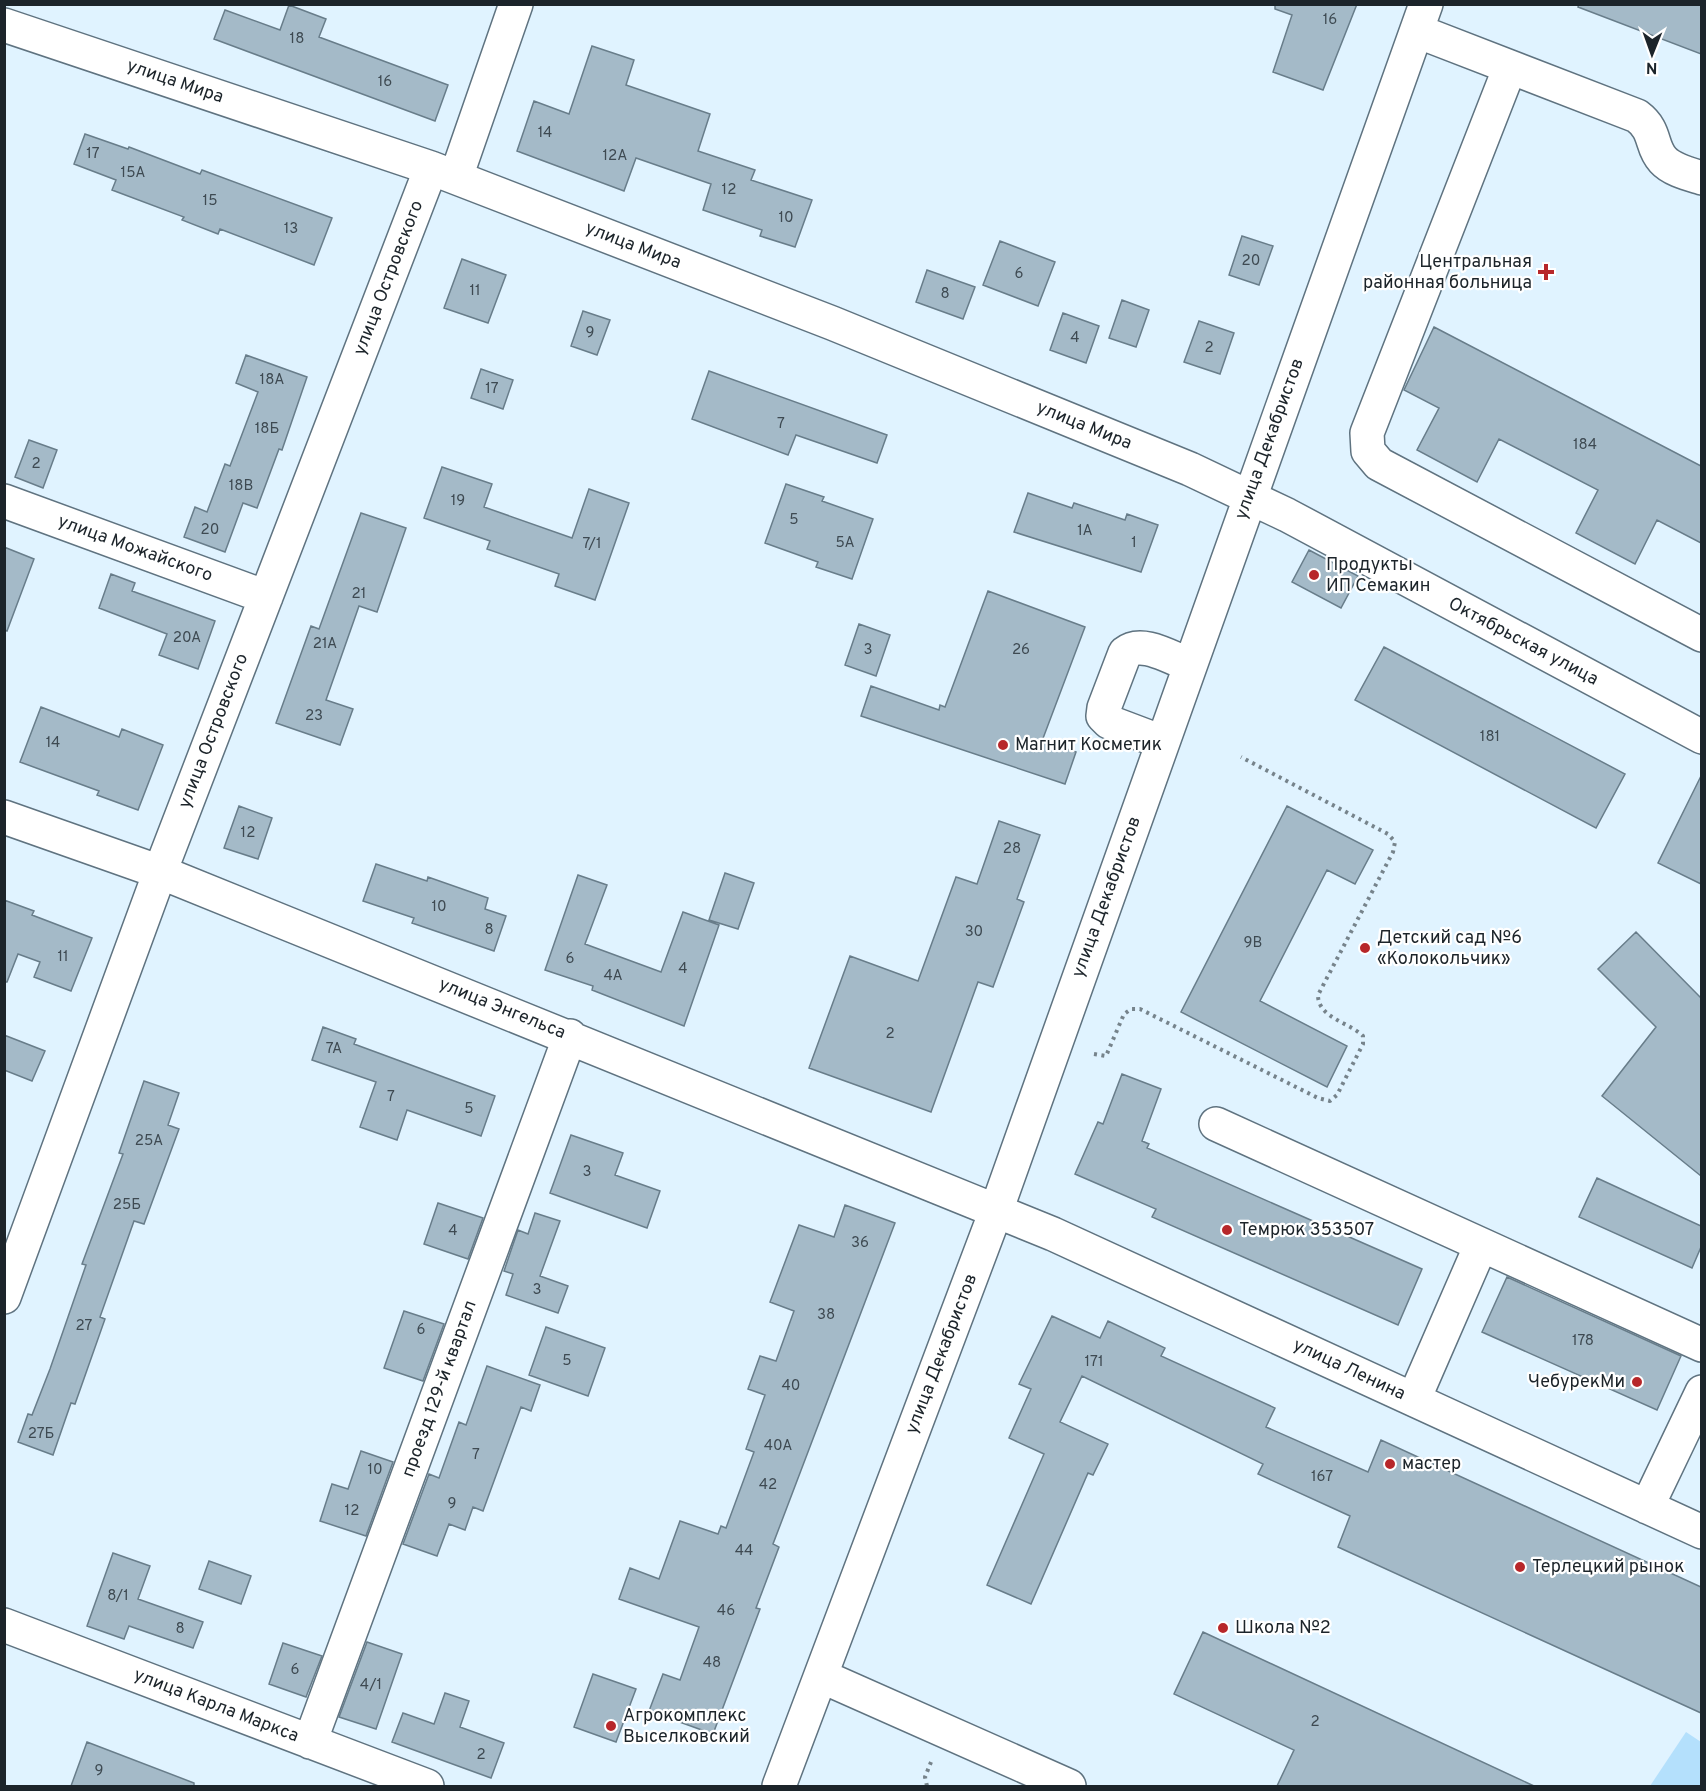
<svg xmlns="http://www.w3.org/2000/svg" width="1706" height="1791" viewBox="0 0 1706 1791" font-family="Overpass,sans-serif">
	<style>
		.green { fill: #b4e0fc }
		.building { fill: #a4bac8; stroke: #687d8a; stroke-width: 1.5 }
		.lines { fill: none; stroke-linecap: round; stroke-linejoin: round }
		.minor-casing { stroke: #5f7380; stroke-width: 36 }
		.path { stroke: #76838b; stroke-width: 4; stroke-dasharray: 3 4.5; stroke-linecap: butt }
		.minor { stroke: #fff; stroke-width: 33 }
		.poi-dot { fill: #b7272a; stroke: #fff; stroke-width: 2 }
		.labels { text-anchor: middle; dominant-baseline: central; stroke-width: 4.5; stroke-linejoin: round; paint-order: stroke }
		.number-label { font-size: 15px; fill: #3e4a52 }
		.street-label { font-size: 18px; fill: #1c242a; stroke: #fff }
		.poi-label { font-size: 18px; fill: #1c242a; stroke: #fff; text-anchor: start }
	</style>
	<rect width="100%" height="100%" fill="#e0f3ff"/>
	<path class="green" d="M1686,1732l15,10v44h-51z"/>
	<path class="building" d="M1275,4h82l-34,86 -50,-18 19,-57 -17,-6z
		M1579,4h122v50l-123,-47z
		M289,5l37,14 -7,18 129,48 -13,36 -221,-82 11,-29 55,20z
		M592,46l42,14 -8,25 84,29 -12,37 57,19 -4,10 61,20 -17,47 -35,-11 2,-6 -59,-20 8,-26 -75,-26 -12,33 -107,-40 17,-50 35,13z
		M85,134l43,15 1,-2 71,27 2,-4 130,48 -18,47 -94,-36 -2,5 -36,-14 2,-3 -72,-27 4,-10 -42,-16z
		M1242,236l31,10 -14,39 -30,-10z
		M1000,241l55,21 -17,44 -55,-21z
		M462,259l44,16 -18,48 -44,-15z
		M927,270l48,17 -12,32 -47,-17z
		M1122,300l27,10 -13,37 -27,-9z
		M583,311l27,9 -13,35 -26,-9z
		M1063,313l36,13 -13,37 -36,-13z
		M1199,321l35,12 -14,41 -36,-12z
		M1434,327l267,139v77l-44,-23 -22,44 -59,-31 22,-43 -99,-51 -22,43 -60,-32 22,-42 -35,-18z
		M246,355l61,22 -25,73 -3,-1 -22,59 -14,-5 -18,49 -41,-15 11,-30 12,5 18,-48 5,2 28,-74 -22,-9z
		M481,369l32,11 -10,29 -32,-11z
		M709,371l178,64 -10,28 -81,-28 -8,20 -96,-36z
		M29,440l28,10 -14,38 -28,-11z
		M442,467l50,17 -8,23 88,31 17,-49 40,14 -34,97 -40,-14 4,-12 -72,-25 3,-8 -66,-23z
		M786,484l38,13 -2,4 51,18 -21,60 -36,-12 2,-5 -53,-19z
		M1028,493l44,15 2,-5 51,17 2,-6 31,11 -17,47 -127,-40z
		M361,513l45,15 -29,84 -18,-6 -33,94 27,9 -13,36 -64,-22 35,-97 8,3z
		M4,547l30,12 -27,72 -3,-1z
		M1309,550l49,26 -17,32 -49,-26z
		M111,574l24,9 -3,8 83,30 -17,48 -39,-14 8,-21 -68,-26z
		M988,591l97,36 -43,114 34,11 -11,32 -204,-68 10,-30 68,24 1,-5 5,2z
		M859,624l31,11 -14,41 -31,-11z
		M1384,647l241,127 -29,54 -241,-128z
		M41,707l78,30 3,-8 41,16 -25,65 -41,-15 2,-4 -79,-29z
		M1701,776v108l-43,-21z
		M239,806l33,12 -14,41 -34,-11z
		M1287,806l86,44 -18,34 -28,-14 -67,131 87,45 -20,41 -146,-75z
		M999,821l41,14 -23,64 7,3 -31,85 -15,-5 -47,130 -122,-44 41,-112 68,25 38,-104 21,7z
		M376,864l51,17 1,-4 60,21 -3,11 21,7 -12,35 -82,-28 2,-5 -51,-17z
		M725,873l29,10 -16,46 -29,-9z
		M578,875l29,10 -22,59 76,28 22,-60 36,13 -35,101 -92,-36 1,-4 -48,-16z
		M4,900l30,11 -2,4 60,23 -21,53 -37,-14 6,-15 -22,-8 -11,28h-3z
		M1636,932l65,66v178l-99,-80 54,-69 -58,-58z
		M323,1027l33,12 -2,5 141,52 -14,40 -74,-26 -10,30 -37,-13 16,-45 -64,-22z
		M4,1035l41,16 -13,30 -28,-11z
		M1122,1074l39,15 -19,52 7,3 -2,4 275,121 -24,56 -246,-108 4,-8 -81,-35 23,-52 5,2z
		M144,1081l35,12 -11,32 11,4 -35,95 -10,-3 -34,96 5,2 -30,85 -4,-1 -18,52 -35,-13 10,-28 4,1 18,-46 36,-104 -4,-1 41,-110 -4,-1z
		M571,1135l52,18 -8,22 45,16 -13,37 -97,-35z
		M1597,1178l104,48v21l-9,21 -113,-51z
		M438,1203l45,15 -15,41 -44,-15z
		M845,1205l50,18 -122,321 6,3 -23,61 4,1 -47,125 -64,-23 14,-37 17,6 19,-53 -80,-28 11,-31 29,11 21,-58 38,13 3,-8 5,2 28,-76 -8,-3 19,-54 -17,-6 12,-33 16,5 18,-50 -24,-9 29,-77 35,12z
		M535,1213l25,8 -20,55 28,10 -10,27 -52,-18 7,-21 -9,-3 14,-41 10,4z
		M1507,1277l174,79 -24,54 -175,-78z
		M404,1311l40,13 -21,57 -39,-13z
		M1052,1316l48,22 8,-17 57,27 -4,8 114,52 -9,19 102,45 13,-32 320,147v126l-363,-166 12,-31 -92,-42 5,-10 -181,-88 -22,46 48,22 -15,31 -5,-2 -57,131 -44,-19 57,-131 -35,-16 22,-49 -12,-5z
		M546,1327l59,21 -17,48 -59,-21z
		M487,1366l53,19 -9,26 -10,-4 -38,104 -10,-4 -8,23 -16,-6 -12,32 -34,-12 26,-70 10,4 20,-56 7,3z
		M361,1451l32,11 -27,74 -46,-15 12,-37 16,5z
		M113,1553l37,13 -12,33 65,23 -10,26 -64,-22 -5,13 -37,-13z
		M209,1561l42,15 -10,28 -42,-15z
		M1203,1632l331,154h-257l17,-36 -120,-56z
		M367,1642l35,12 -26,75 -37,-12z
		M283,1643l39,13 -16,41 -37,-13z
		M593,1674l43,15 -20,53 -42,-15z
		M445,1693l24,8 -9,26 44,16 -13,35 -99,-36 11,-29 31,11z
		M87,1742l107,41v3h-123z"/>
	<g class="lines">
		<g class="minor-casing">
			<path id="minor" d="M4,25l427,143 401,155 358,146 97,46 415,222
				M1417,31l220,85c20,15 13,30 26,44 9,10 26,14 39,18
				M1510,67l-143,366 1,18 11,13 323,171
				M456,177l60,-173
				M4,501l262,96
				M1162,742l-53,-20 -6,-6 1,-8 21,-55c17,-14 46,5 65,12
				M4,817l156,55 893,362 649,298
				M1216,1124l486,221
				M4,1297l156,-425 271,-704
				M1414,1399l67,-154
				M1647,1507l55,-115
				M4,1625l423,161
				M821,1676l248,110
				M310,1742l260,-706
				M779,1786l217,-575 430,-1207"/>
		</g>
		<path class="path" d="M1094,1054l12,2 18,-42 7,-5h9l178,89 12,3 7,-6 26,-51v-8c-14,-14 -45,-18 -45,-41l75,-143 2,-10 -7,-8 -147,-77
			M927,1786l-2,-9 6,-15"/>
		<use href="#minor" class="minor"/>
	</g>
	<g class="poi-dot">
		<path d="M1543 263h6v6h6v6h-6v6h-6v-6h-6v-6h6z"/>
		<circle cx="1314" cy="575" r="6"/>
		<circle cx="1003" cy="745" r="6"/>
		<circle cx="1365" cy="948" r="6"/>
		<circle cx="1227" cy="1230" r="6"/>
		<circle cx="1637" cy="1382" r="6"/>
		<circle cx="1390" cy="1464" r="6"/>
		<circle cx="1520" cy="1567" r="6"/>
		<circle cx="1223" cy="1628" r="6"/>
		<circle cx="611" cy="1726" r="6"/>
	</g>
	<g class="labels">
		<g class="number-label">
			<text x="1330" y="20">16</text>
			<text x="297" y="39">18</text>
			<text x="385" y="82">16</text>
			<text x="545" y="133">14</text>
			<text x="93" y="154">17</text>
			<text x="615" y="156">12А</text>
			<text x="133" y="173">15А</text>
			<text x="729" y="190">12</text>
			<text x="210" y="201">15</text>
			<text x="786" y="218">10</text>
			<text x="291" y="229">13</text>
			<text x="1251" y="261">20</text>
			<text x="1019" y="274">6</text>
			<text x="475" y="291">11</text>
			<text x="945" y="294">8</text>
			<text x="590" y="333">9</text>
			<text x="1075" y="338">4</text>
			<text x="1209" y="348">2</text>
			<text x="272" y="380">18А</text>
			<text x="492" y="389">17</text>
			<text x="781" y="424">7</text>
			<text x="267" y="429">18Б</text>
			<text x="1585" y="445">184</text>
			<text x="36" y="464">2</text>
			<text x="241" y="486">18В</text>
			<text x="458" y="501">19</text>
			<text x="794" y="520">5</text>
			<text x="210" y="530">20</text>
			<text x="1085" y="531">1А</text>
			<text x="845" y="543">5А</text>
			<text x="1134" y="543">1</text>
			<text x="592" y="544">7/1</text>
			<text x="359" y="594">21</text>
			<text x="187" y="638">20А</text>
			<text x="325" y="644">21А</text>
			<text x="868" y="650">3</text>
			<text x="1021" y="650">26</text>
			<text x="314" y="716">23</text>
			<text x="1490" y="737">181</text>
			<text x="53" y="743">14</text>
			<text x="248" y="833">12</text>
			<text x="1012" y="849">28</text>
			<text x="439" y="907">10</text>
			<text x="489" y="930">8</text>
			<text x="974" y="932">30</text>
			<text x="1253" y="943">9В</text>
			<text x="63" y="957">11</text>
			<text x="570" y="959">6</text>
			<text x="683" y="969">4</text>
			<text x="613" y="976">4А</text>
			<text x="890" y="1034">2</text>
			<text x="334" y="1049">7А</text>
			<text x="391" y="1097">7</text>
			<text x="469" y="1109">5</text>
			<text x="149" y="1141">25А</text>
			<text x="587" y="1172">3</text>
			<text x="127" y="1205">25Б</text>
			<text x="453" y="1231">4</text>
			<text x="860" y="1243">36</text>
			<text x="537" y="1290">3</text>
			<text x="826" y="1315">38</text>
			<text x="84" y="1326">27</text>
			<text x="421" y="1330">6</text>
			<text x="1583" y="1341">178</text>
			<text x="567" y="1361">5</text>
			<text x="1094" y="1362">171</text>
			<text x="791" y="1386">40</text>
			<text x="41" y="1434">27Б</text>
			<text x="778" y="1446">40А</text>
			<text x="476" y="1455">7</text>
			<text x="375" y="1470">10</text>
			<text x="1322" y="1477">167</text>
			<text x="768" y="1485">42</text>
			<text x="452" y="1504">9</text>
			<text x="352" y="1511">12</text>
			<text x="744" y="1551">44</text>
			<text x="118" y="1596">8/1</text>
			<text x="726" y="1611">46</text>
			<text x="180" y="1629">8</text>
			<text x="712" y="1663">48</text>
			<text x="295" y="1670">6</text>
			<text x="371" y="1685">4/1</text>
			<text x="1315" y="1722">2</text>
			<text x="481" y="1755">2</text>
			<text x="99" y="1771">9</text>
		</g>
		<g class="street-label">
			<text transform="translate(175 82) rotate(19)">улица Мира</text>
			<text transform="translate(633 246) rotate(21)">улица Мира</text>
			<text transform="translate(389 278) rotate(-69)">улица Островского</text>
			<text transform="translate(1084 426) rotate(22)">улица Мира</text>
			<text transform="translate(1270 439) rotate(-70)">улица Декабристов</text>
			<text transform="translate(135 549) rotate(20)">улица Можайского</text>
			<text transform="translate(1523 642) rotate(28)">Октябрьская улица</text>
			<text transform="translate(214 731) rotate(-69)">улица Островского</text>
			<text transform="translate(1107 897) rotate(-70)">улица Декабристов</text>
			<text transform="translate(502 1009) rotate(22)">улица Энгельса</text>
			<text transform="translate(942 1354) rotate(-69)">улица Декабристов</text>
			<text transform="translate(1349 1370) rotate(25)">улица Ленина</text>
			<text transform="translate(440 1389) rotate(-70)">проезд 129-й квартал</text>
			<text transform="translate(216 1706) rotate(21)">улица Карла Маркса</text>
		</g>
		<g class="poi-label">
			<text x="1532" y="262" text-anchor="end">Центральная<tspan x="1532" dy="21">районная больница</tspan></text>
			<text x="1326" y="565">Продукты<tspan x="1326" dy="21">ИП Семакин</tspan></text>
			<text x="1015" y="745">Магнит Косметик</text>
			<text x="1377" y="938">Детский сад №6<tspan x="1377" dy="21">«Колокольчик»</tspan></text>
			<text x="1239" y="1230">Темрюк 353507</text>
			<text x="1625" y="1382" text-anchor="end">ЧебурекМи</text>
			<text x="1402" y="1464">мастер</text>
			<text x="1532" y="1567">Терлецкий рынок</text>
			<text x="1235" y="1628">Школа №2</text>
			<text x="623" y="1716">Агрокомплекс<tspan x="623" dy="21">Выселковский</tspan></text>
		</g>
	</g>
	<rect width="1706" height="1791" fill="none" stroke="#1c242a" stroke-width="12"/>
	<g transform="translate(1652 54) rotate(181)" stroke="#ffffff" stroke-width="4.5" paint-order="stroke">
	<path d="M0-4.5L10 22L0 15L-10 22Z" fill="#1c242a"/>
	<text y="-9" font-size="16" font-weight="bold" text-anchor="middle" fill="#1c242a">N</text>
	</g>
</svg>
